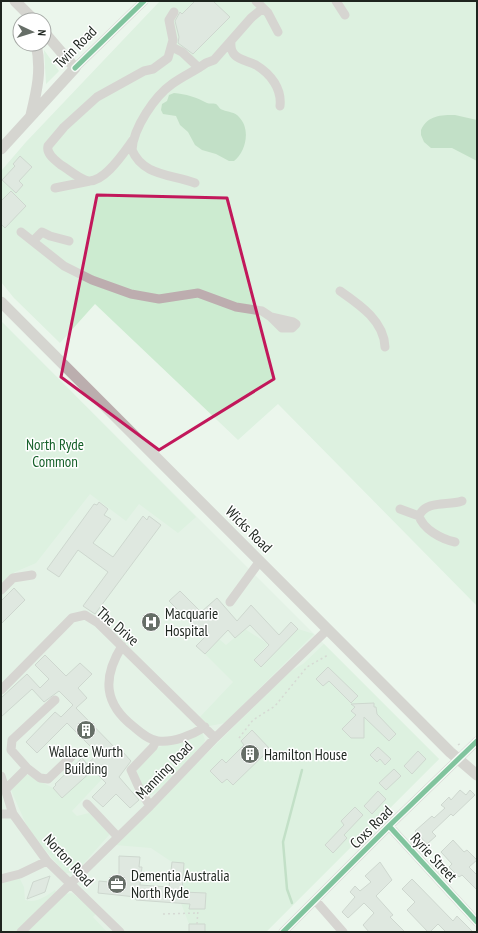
<svg xmlns="http://www.w3.org/2000/svg" width="478" height="933" viewBox="0 0 478 933" font-family="'PT Sans Narrow',sans-serif">
	<style>
		.built { fill: #dbeede }
		.green { fill: #ccebd0 }
		.water { fill: #91c699 }
		.lines { fill: none; stroke-linecap: round; stroke-linejoin: round }
		.stream { stroke: #91c699; stroke-width: 2.5 }
		.building { fill: #d0d8d0; stroke: #aab1aa }
		.path { stroke: #bcb7b5; stroke-width: 1.5; stroke-dasharray: 2 3; stroke-linecap: butt }
		.minor { stroke: #bdadaf; stroke-width: 9 }
		.major { stroke: #bbaeae; stroke-width: 11 }
		.cycleway-casing { stroke: #fff; stroke-width: 8 }
		.cycleway { stroke: #00873e; stroke-width: 5 }
		.marked { fill: none; stroke: #c2185b; stroke-width: 3; stroke-linejoin: round }
		.labels { text-anchor: middle; dominant-baseline: central; stroke-width: 3; stroke-linejoin: round; paint-order: stroke }
		.street-label { font-size: 15px; fill: #1e251f; stroke: #fff }
		.park-label { font-size: 15px; fill: #16612a; stroke: #fff }
		.poi-label { font-size: 15px; fill: #1e251f; stroke: #fff; text-anchor: start }
	</style>
	<rect width="100%" height="100%" fill="#ebf6ec"/>
	<path class="built" d="M1,321l438,438 -173,173h-265z"/>
	<path class="green" d="M160,1h317v605l-199,-202 -40,36 -143,-136 -35,39 -46,-45 -13,-16v-111l25,-29z
		M44,50l15,21 -13,13z
		M1,321l195,196 -18,16 -39,-29 -13,17 -36,-27 -54,69 -21,9 -14,11z
		M245,629l23,15 -14,16 7,7 37,-38 16,5 -89,89 -16,3 -9,-9 33,-35 -28,-28 14,-15 7,6z
		M324,644l115,115 -173,173h-61v-8h-16l-8,-21 3,-40 -12,-1 -21,-14 -36,-3 174,-173 14,-8z
		M202,732l3,8 -4,8 -44,44 -7,3c-8,-7 -13,-15 -13,-26l17,-20z
		M93,769l9,10 -30,32 5,5 12,-3 21,21 -35,39h-10l-36,-42 -18,-41 15,-16 27,14 9,10z
		M19,877l5,10 1,13c11,4 21,-4 30,-10l1,2 -40,40h-15v-51z
		M72,893l25,20 -4,4 14,15h-80l39,-38z"/>
	<path class="water" d="M174,93c12,1 22,4 33,10 2,1 6,0 9,1 3,2 3,5 7,6 5,2 12,2 16,7 12,12 7,35 -5,44h-5l-13,-7 -14,-4 -7,-5 -7,-13 -8,-7 -4,-9 -13,-2 -2,-4 1,-6 5,-3 2,-6z
		M455,115l22,5v41l-25,-13h-21l-7,-6 -3,-7v-5c7,-15 20,-15 34,-15z"/>
	<g class="lines">
		<path class="stream" d="M292,903l-5,-14 -4,-47 19,-72"/>
	</g>
	<path class="building" d="M195,1h18l17,16 -37,37 -15,-11 1,-6 -4,-16 5,-9 2,2z
		M20,156l12,11 -13,14 4,4 -7,8 -14,-13 13,-14 -2,-2z
		M11,191l15,15 -21,22 -4,-4v-23z
		M99,502l9,7 -4,6 7,4 -18,24 20,14 30,-41 4,4 2,-4 12,9 -66,89 -12,-8 25,-34 -30,-22 -19,27 -12,-8 47,-65 3,1z
		M14,588l11,12 -24,24v-23z
		M180,591l21,21 16,-14 20,23 14,-16 28,30 12,-13 7,7 -37,38 -7,-7 15,-15 -19,-20 -15,13 -7,-8 -23,24 -9,-8 9,-9 -36,-36z
		M45,655l21,21 14,-13 12,11 -14,14 9,10 -11,10 44,45 2,-2 9,10 -12,16 20,23 -9,8 -14,-14 -13,13 -11,-10 14,-14 -13,-13 -31,28 -9,-10 3,-3 -1,-1 27,-26 5,6 11,-10 -31,-31 -30,30 -11,-11 29,-30 6,5 12,-12 -14,-14 -15,11 -12,-13 -31,28v-19l26,-24 13,14 9,-9 -14,-14z
		M328,667l30,29 -7,7 -22,-22 -6,5 -7,-7z
		M374,703v4h2l1,7 19,20 -7,7 -25,-24v21h-13l-9,-9 14,-14 -5,-4 4,-4 -4,-3z
		M252,730l18,19 -37,36 -6,-6 -5,4 -12,-12 12,-12 4,4 18,-18 -3,-4z
		M378,747l13,12 -6,6 -5,-6 -3,3 -7,-7z
		M418,751l8,8 -14,15 -8,-8z
		M394,769l7,7 -15,14 -7,-7z
		M460,790l6,5 4,-5 5,5 -22,21 -2,-2 -19,18 4,4 -9,8 -12,-13 17,-15 2,2 11,-10 -4,-3 8,-8 2,3z
		M378,791l8,8 -14,15 -8,-8z
		M355,807l8,8 -19,20 3,3 -14,15 -8,-8 19,-20 -3,-4z
		M453,840l11,12 3,-2 10,10 -8,7 8,8v15l-15,-15 -3,2 -10,-10 3,-3 -11,-12z
		M119,856l21,1 -1,10h3l-2,18 29,2 3,-25 12,1 -2,29 24,1 -1,16h-16l1,-5 -54,-4v-3l-38,-4 1,-12 20,2z
		M380,862l12,18 -16,16 17,19 -3,2 15,15h-36l-6,-7 11,-12 -10,-10 -16,15 -6,-6 13,-15 -5,-5 5,-6 5,5 11,-9 -6,-6z
		M50,876l-5,16 -18,7 6,-17z
		M412,879l41,42 4,-5 16,16h-27l-8,-8 -8,8h-2l-21,-22 8,-8 -13,-13z
		M189,924h16v8h-16z"/>
	<g class="lines">
		<path class="path" d="M239,738l14,-18 22,-14 32,-39 21,-12
			M458,745l3,-2
			M163,914l35,-1
			M197,924l1,-15"/>
		<path class="minor" d="M256,1l12,12 10,19
			M336,1l9,14
			M231,41c-2,19 14,18 25,24 15,9 26,24 24,41
			M172,47l10,5 17,16
			M75,68l69,-67
			M133,140c-8,11 -31,47 -48,40 -8,-3 -17,-11 -24,-15 -6,-5 -15,-11 -13,-19l16,-19 33,-30 47,-26 9,-2 15,-11 5,-18 -4,-20 5,-8
			M195,183c-24,-9 -52,-7 -63,-33 1,-22 23,-54 40,-66 11,-8 23,-13 34,-21l8,-3 37,-42 12,-10
			M55,188l35,-7
			M21,232l43,34 28,14 39,14 28,5 39,-6 38,14 26,4 9,6
			M33,241l9,-9 8,4 19,5
			M340,291c20,14 44,30 45,56
			M271,317l22,5 3,2 -4,4h-10z
			M400,509l19,7
			M455,542c-14,-3 -32,-13 -36,-26 7,-16 29,-10 43,-15
			M1,590l12,-12 19,-3
			M230,602l30,-41
			M122,646c-20,32 -18,58 12,81 7,6 15,13 24,14 15,2 34,-6 47,-14
			M1,690l71,-72 13,-3 13,8 117,115
			M27,768l13,10 8,1 23,-22
			M1,776l12,38 34,47 73,71
			M5,790l22,-22 -16,-18 1,-10 43,-40
			M87,804l31,33
			M150,806l-10,-16 -9,-20 22,-23 3,-6
			M1,814h12
			M389,826l88,96
			M1,879l19,-5 27,-13
			M315,900l28,32
			M21,932l129,-126 65,-68 113,-109
			M283,932l106,-106 88,-85"/>
		<path class="major" d="M15,1l19,19
			M31,115c6,-25 11,-46 5,-71
			M1,149l74,-81 -31,-36
			M1,302l449,450 27,23"/>
		<g class="cycleway-casing">
			<path id="cycleway" d="M75,68l69,-67
				M389,826l88,96
				M283,932l106,-106 88,-85"/>
		</g>
		<use href="#cycleway" class="cycleway"/>
	</g>
	<path d="M0 0H478V933H0ZM97,195l130,3 47,181 -115,71 -98,-73z" fill="#ebf6ec" fill-opacity=".55" fill-rule="evenodd"/>
	<path class="marked" d="M97,195l130,3 47,181 -115,71 -98,-73z"/>
	<defs>
		<g id="hospital-disc" transform="scale(1)"><circle r="9.5" fill="#666e67" stroke="#fff"/><path d="M-5-5h3v3.5h4V-5h3V5h-3V1.5h-4V5h-3Z" fill="#fff"/></g>
		<g id="building-disc" transform="scale(1)"><circle r="9.5" fill="#666e67" stroke="#fff"/><path d="M-4-6H4V6H1V3H-1V6H-4ZM-2.5-4.3h1.7v1.8h-1.7ZM.8-4.3h1.7v1.8H.8ZM-2.5-1h1.7V.8h-1.7ZM.8-1h1.7V.8H.8Z" fill="#fff"/></g>
		<g id="office-disc" transform="scale(1)"><circle r="9.5" fill="#666e67" stroke="#fff"/><path d="M-6-3h4V-5.5h4V-3h4V5H-6ZM-1-4.5V-3h2v-1.5ZM-6 0V1H6V0Z" fill="#fff"/></g>
	</defs>
	<g fill-rule="evenodd">
		<use href="#hospital-disc" x="151" y="622"/>
		<use href="#building-disc" x="86" y="730"/>
		<use href="#building-disc" x="250" y="754"/>
		<use href="#office-disc" x="117" y="884"/>
	</g>
	<g class="labels">
		<g class="street-label">
			<text transform="translate(75 47) rotate(-45)">Twin Road</text>
			<text transform="translate(249 529) rotate(45)">Wicks Road</text>
			<text transform="translate(118 626) rotate(41)">The Drive</text>
			<text transform="translate(164 770) rotate(-46)">Manning Road</text>
			<text transform="translate(371 827) rotate(-45)">Coxs Road</text>
			<text transform="translate(434 857) rotate(47)">Ryrie Street</text>
			<text transform="translate(69 860) rotate(47)">Norton Road</text>
		</g>
		<g class="park-label">
			<text x="55" y="444">North Ryde<tspan x="55" dy="17">Common</tspan></text>
		</g>
		<g class="poi-label">
			<text x="165" y="613">Macquarie<tspan x="165" dy="17">Hospital</tspan></text>
			<text x="86" y="751" text-anchor="middle">Wallace Wurth<tspan x="86" dy="17">Building</tspan></text>
			<text x="264" y="754">Hamilton House</text>
			<text x="131" y="875">Dementia Australia<tspan x="131" dy="17">North Ryde</tspan></text>
		</g>
	</g>
	<rect width="478" height="933" fill="none" stroke="#1e251f" stroke-width="4"/>
	<g transform="translate(32 32) rotate(94)"><circle r="19" fill="#ffffff" stroke="#a5a8a5"/>
	<path d="M0-3L7 15L0 10L-7 15Z" fill="#666e67"/>
	<text y="-6" font-size="11" font-weight="bold" text-anchor="middle" fill="#1e251f">N</text>
	</g>
</svg>
